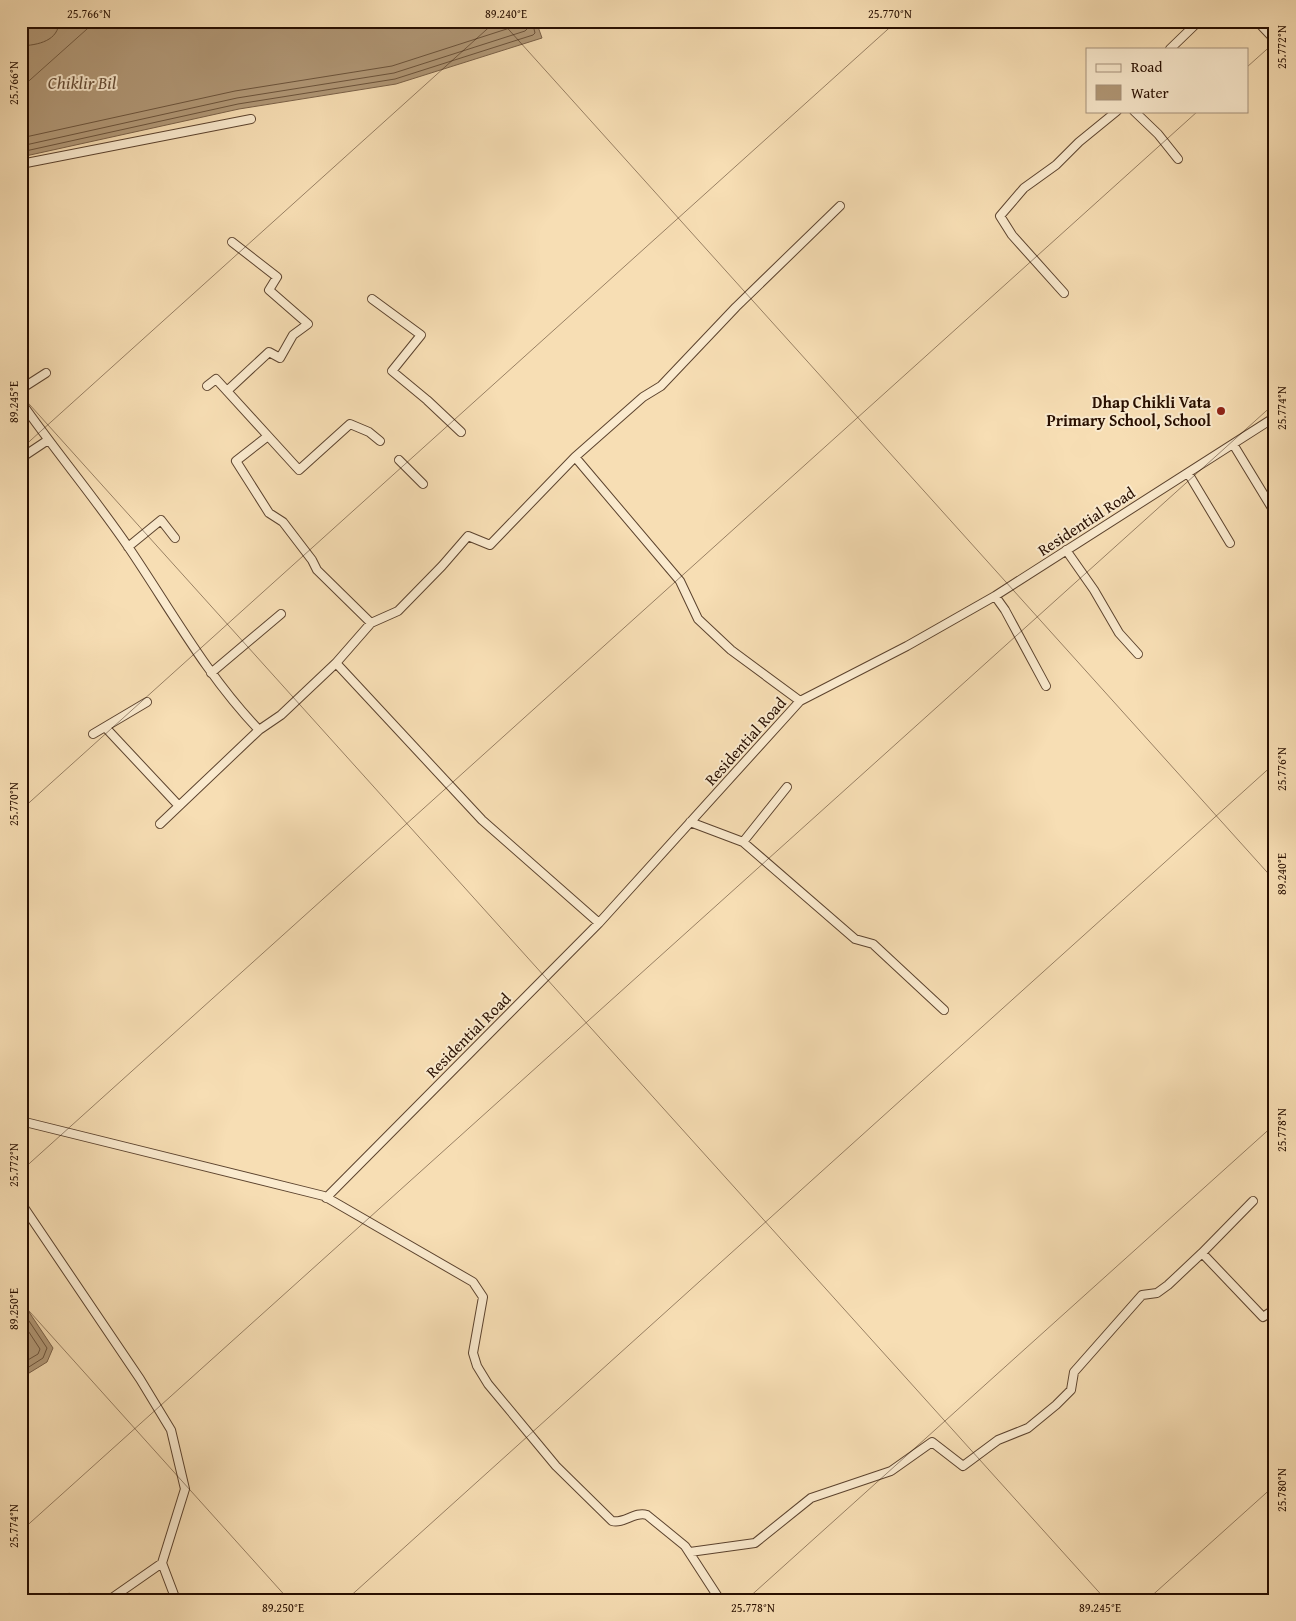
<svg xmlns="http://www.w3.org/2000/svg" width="1296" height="1621" viewBox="0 0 1296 1621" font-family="'Gentium Book Plus',serif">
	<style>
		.water { fill: #b19877; stroke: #7a6148 }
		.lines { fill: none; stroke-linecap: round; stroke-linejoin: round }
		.shore { stroke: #6c543c; stroke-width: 1 }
		.stream { stroke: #7a6148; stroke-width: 2.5 }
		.minor-casing { stroke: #5c432e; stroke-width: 10 }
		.minor { stroke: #faeace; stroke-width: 8 }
		.ticks { fill: none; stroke: #280f01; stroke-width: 1; stroke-opacity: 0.45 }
		.poi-dot { fill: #8f2418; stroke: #faeace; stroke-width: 2 }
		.labels { text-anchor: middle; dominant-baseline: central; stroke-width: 4; stroke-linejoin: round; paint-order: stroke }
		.poi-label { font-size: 16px; font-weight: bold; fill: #280f01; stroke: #faeace; text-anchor: end }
		.street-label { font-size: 16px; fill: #280f01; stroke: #faeace }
		.water-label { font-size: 18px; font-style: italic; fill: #664d36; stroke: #faeace }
		.neatline { fill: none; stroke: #280f01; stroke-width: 2 }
		.ticks-label { font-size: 12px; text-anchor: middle; fill: #280f01 }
	</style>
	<rect width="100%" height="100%" fill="#f7deb4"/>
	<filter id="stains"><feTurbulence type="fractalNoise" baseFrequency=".004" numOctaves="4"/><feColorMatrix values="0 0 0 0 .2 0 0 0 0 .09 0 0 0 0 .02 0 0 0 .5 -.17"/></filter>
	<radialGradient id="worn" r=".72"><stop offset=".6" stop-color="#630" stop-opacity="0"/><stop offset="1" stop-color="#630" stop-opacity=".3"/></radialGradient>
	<path class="water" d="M52,21h484l6,17 -146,46 -157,25 -218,48v-129z
		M21,1300l32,48 -6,14 -26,16z"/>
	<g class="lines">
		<path class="shore" d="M21,46c17,-1 38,-5 38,-25
			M21,138l214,-47 157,-25 124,-40 2,-5
			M21,146l216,-48 157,-25 131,-42 2,-2 -2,-8
			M21,152l217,-48 157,-25 138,-44 2,-2 -3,-12
			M21,1309l26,39 -4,10 -22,14
			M21,1320l19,29 -2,5 -17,10"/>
		<path class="stream" d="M69,1594l3,6"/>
		<g class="minor-casing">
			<path id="minor" d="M1257,21l18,19
				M1170,49l29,-28
				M1134,111l24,23 20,25
				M21,164l230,-45
				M1064,293l-52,-58 -12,-19 24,-28 32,-23 23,-23 38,-31
				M372,299l49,36 -29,36 35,29 34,32
				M207,386l9,-7 52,57 -32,25 33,52 14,9 29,38 5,10 54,53
				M21,389l25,-16
				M227,391l42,-39 11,6 13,-23 15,-11 -39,-34 8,-13 -45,-35
				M21,402c35,50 74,96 108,146 42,62 78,128 130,182l22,-15 55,-52 146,157 117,103
				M268,436l31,34 51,-46 19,8 11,9
				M1233,444l42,69
				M575,457l105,124 18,38 33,31 69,51
				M21,458l27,-18
				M399,460l24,24
				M1188,473l42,70
				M128,547l33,-27 14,18
				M1066,550l28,40 25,43 19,21
				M995,596l10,14 41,76
				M336,663l35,-40 27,-12 44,-45 26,-30 22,9 85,-88 68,-60 18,-11 75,-79 104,-101
				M211,673l70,-59
				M105,727l74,79
				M93,734l54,-32
				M690,822l53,20 112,97 18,5 71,66
				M160,824l99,-94
				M743,842l44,-55
				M21,1121l303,75 149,86 10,15 -10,56 4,13 11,18 68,82 56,55c12,3 23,-10 35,-6l38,31 35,54
				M326,1198l273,-275 201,-222 107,-55 88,-50 280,-179
				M1253,1201l-51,52 61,64 12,-8
				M21,1203l119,176 31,51 14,59 -23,74 -53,37
				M690,1552l65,-9 56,-45 80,-27 41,-29 31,24 35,-26 30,-12 28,-23 15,-15 3,-18 68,-77 15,-2 11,-8 34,-32
				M162,1563l14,37"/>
		</g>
		<use href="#minor" class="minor"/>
	</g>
	<path class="ticks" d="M501,21l774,860M1247,67l28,-25M21,88l75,-67M21,395l1085,1205M21,449l475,-428M21,810l876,-789M21,1171l1177,-1060M21,1302l268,298M21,1531l1254,-1128M346,1600l929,-837M746,1600l529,-476M1147,1600l128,-115"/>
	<circle class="poi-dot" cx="1221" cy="411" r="5"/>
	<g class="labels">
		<g class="poi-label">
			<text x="1211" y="402">Dhap Chikli Vata<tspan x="1211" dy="18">Primary School, School</tspan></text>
		</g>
		<g class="street-label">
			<text transform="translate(1086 521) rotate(-33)">Residential Road</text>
			<text transform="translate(745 741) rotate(-48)">Residential Road</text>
			<text transform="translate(468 1035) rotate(-45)">Residential Road</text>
		</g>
		<g class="water-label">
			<text x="82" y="82">Chiklir Bil</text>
		</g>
	</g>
	<rect width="1296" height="1621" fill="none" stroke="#f7deb4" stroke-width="55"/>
	<rect x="1086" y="48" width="162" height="65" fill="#faeace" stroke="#a6927c"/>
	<rect x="1096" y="64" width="25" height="8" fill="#faeace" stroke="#a6927c"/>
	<text x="1131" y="72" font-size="15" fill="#280f01">Road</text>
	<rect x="1096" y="85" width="25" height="15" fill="#b19877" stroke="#a6927c"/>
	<text x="1131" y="98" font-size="15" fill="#280f01">Water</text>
	<rect x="28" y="28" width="1240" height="1566" class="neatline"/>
	<g class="ticks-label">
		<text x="89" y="18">25.766°N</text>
		<text x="506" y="18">89.240°E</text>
		<text x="890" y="18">25.770°N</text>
		<text transform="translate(1282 47) rotate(-90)" y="4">25.772°N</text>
		<text transform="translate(14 83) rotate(-90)" y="4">25.766°N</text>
		<text transform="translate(14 402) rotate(-90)" y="4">89.245°E</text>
		<text transform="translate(1282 408) rotate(-90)" y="4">25.774°N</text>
		<text transform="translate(1282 769) rotate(-90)" y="4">25.776°N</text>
		<text transform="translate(14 804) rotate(-90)" y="4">25.770°N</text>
		<text transform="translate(1282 874) rotate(-90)" y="4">89.240°E</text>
		<text transform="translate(1282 1130) rotate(-90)" y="4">25.778°N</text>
		<text transform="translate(14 1165) rotate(-90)" y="4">25.772°N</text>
		<text transform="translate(14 1309) rotate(-90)" y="4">89.250°E</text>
		<text transform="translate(1282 1490) rotate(-90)" y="4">25.780°N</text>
		<text transform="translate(14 1526) rotate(-90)" y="4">25.774°N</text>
		<text x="283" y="1612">89.250°E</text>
		<text x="753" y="1612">25.778°N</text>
		<text x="1100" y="1612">89.245°E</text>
	</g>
	<rect width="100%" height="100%" filter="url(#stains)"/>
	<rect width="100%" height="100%" fill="url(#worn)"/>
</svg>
